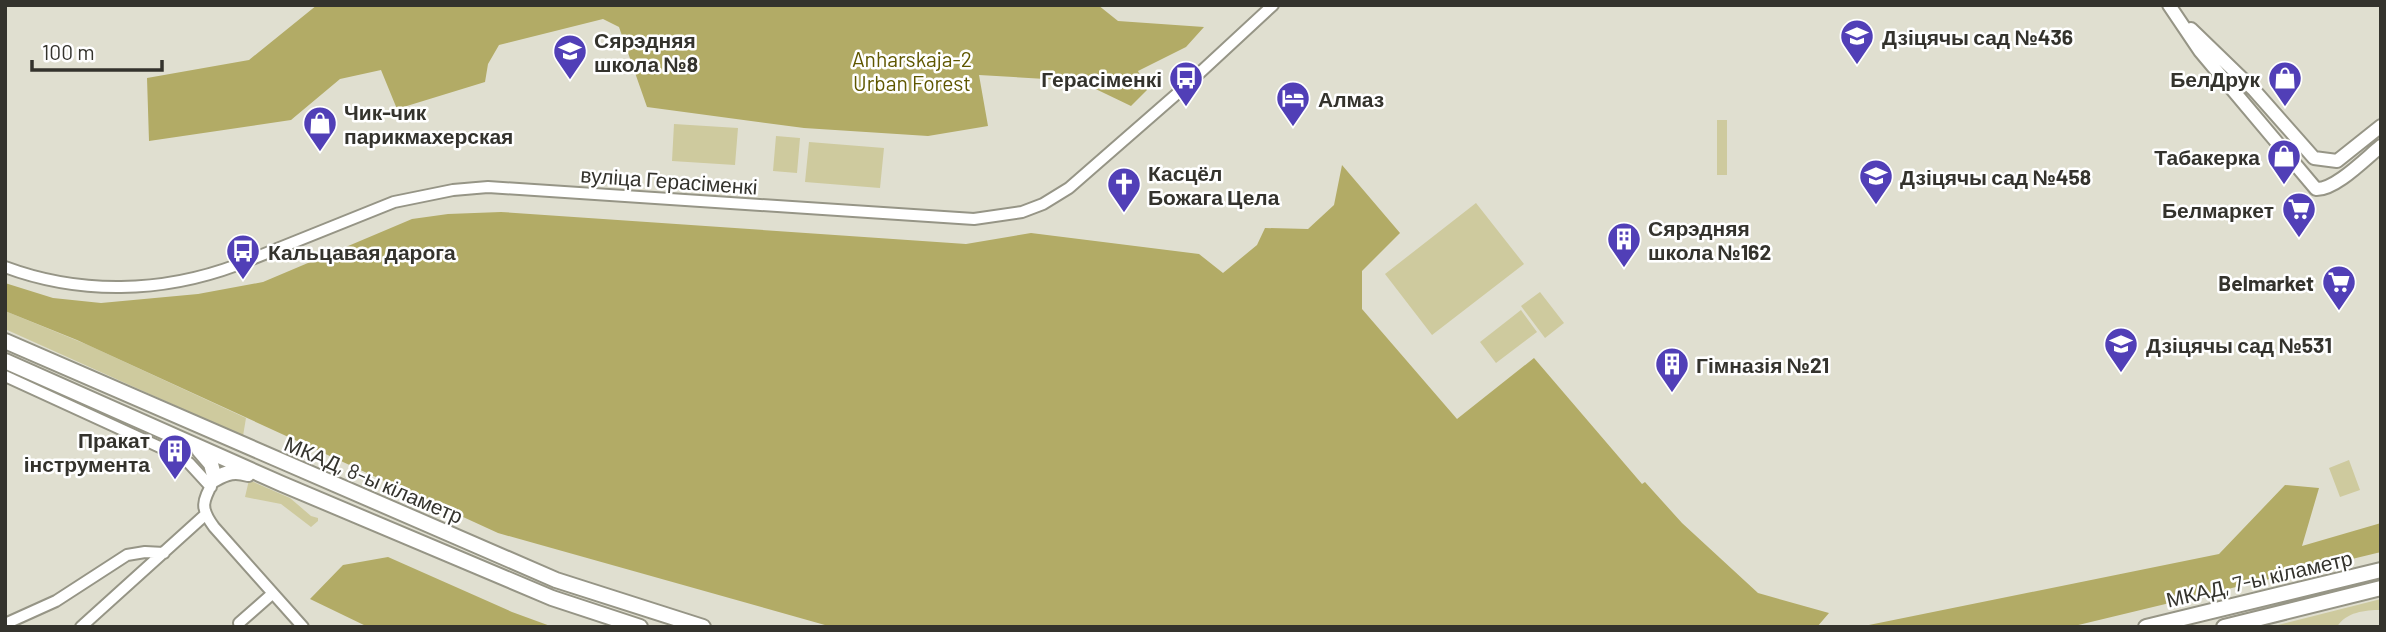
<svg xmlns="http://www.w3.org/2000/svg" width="2386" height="632" viewBox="0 0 2386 632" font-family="Barlow,sans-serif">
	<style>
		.green { fill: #ceca9e }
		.forest { fill: #b2ab66 }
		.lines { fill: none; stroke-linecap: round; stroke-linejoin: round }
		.minor-casing { stroke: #969586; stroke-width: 14 }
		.major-casing { stroke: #969586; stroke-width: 16 }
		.highway-casing { stroke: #969586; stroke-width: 18 }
		.minor { stroke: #fff; stroke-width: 10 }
		.major { stroke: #fff; stroke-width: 12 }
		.highway { stroke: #fff; stroke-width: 14 }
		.labels { text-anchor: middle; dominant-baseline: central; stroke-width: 5; stroke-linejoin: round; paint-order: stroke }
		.poi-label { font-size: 21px; font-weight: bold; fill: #34332d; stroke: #fff; text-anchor: start }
		.park-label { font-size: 21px; fill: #5f5700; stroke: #fff }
		.street-label { font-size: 21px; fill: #34332d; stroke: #fff }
	</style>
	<rect width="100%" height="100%" fill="#e0dfd0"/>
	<path class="green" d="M1717,120h10v55h-10z
		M674,124l64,4 -3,37 -63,-4z
		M776,136l24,2 -3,35 -24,-2z
		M809,142l75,6 -4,40 -75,-6z
		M1476,203l48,61 -92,71 -47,-61z
		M1540,292l24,31 -19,15 -24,-32z
		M1521,310l16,22 -41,31 -16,-21z
		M5,311l83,34 158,73 -3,18 -238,-107z
		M2349,460l11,30 -20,7 -11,-29z
		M249,480l41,18 21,18 7,2v3l-7,6 -30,-23 -36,-7z
		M2381,599v11c-16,0 -35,2 -44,17h-67z"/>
	<path class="forest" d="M317,5h781l20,16 86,6 -18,20 -48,24 9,19 -16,16 -52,-25 -100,-6 9,51 -60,10 -124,-8 -157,-21 -28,-80 -16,-8 -104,26 -11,19 -3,18 -88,27 -16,-39 -41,9 -49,41 -142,21 -2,-63 102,-18z
		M1342,165l58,68 -38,38v38l95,110 77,-61 108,126 3,-2 37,41 76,70 71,20 -12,14h-985l-334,-94 -421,-193 -72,-29v-28l48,15 48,5 97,-9 65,-12 149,-63 36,-5 53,-2 465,32 65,-11 168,21 24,19 34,-28 8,-17 43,1 26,-24z
		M2285,485l34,3 -17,58 79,-23v29l-311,75h-211l360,-73z
		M388,557l124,55 41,15h-185l-58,-28 33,-34z"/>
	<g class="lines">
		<g class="minor-casing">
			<path id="minor" d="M5,267c75,28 157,26 232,-2l157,-63 59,-12 35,-3 486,32 48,-7 21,-8 26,-16 110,-96 94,-87
				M5,376l170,78 14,9 22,24
				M214,480c-11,21 -15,27 0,47l89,100
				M239,623l33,-29
				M5,624l51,-23 71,-46 18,-3 19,1
				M81,627l124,-112"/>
		</g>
		<g class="major-casing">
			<path id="major" d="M2169,5l31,46 116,138c19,1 49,-30 65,-43
				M2191,29l63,61 60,68 23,3 44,-35"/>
		</g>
		<g class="highway-casing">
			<path id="highway" d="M5,341l551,239 147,47
				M5,361l277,123 270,114 88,29
				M199,450l12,14 4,15c12,-7 20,-9 33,-5
				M2146,627l235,-57
				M2224,627l157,-39"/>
		</g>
		<use href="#minor" class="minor"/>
		<use href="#major" class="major"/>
		<use href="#highway" class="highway"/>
	</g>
	<defs>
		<g id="school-pin" transform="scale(1.75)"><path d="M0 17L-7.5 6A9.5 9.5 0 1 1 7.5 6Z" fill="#513fb7" stroke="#fff"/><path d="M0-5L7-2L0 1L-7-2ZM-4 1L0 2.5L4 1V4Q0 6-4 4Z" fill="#fff"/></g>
		<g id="bus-pin" transform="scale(1.75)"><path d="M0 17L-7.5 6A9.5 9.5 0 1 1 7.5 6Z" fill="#513fb7" stroke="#fff"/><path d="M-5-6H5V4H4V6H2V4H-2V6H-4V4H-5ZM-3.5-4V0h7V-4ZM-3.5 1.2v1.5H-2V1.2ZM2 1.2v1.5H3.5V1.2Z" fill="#fff"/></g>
		<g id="shop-pin" transform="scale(1.75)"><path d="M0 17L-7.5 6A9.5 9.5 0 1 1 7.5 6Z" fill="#513fb7" stroke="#fff"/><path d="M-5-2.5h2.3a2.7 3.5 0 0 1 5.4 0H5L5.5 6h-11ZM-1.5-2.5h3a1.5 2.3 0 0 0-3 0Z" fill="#fff"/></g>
		<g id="hotel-pin" transform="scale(1.75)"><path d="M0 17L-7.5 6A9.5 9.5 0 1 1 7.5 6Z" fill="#513fb7" stroke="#fff"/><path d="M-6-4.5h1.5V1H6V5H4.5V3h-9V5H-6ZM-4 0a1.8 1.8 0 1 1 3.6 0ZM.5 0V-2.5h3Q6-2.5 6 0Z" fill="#fff"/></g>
		<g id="church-pin" transform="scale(1.75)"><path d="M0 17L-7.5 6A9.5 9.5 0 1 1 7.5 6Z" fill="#513fb7" stroke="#fff"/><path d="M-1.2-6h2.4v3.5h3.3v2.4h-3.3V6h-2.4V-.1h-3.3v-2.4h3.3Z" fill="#fff"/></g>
		<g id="supermarket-pin" transform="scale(1.75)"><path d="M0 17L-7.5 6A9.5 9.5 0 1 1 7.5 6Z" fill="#513fb7" stroke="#fff"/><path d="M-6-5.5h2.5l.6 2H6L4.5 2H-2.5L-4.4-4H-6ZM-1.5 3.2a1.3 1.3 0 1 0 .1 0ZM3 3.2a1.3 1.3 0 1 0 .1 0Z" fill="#fff"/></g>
		<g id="building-pin" transform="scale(1.75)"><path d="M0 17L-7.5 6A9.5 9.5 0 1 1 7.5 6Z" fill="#513fb7" stroke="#fff"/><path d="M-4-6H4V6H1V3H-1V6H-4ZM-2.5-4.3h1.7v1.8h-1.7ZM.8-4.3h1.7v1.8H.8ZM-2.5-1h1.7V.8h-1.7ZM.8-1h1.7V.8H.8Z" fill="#fff"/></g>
	</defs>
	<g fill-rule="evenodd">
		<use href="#school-pin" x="1857" y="36"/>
		<use href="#school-pin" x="570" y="51"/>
		<use href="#bus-pin" x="1186" y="78"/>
		<use href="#shop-pin" x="2285" y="78"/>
		<use href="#hotel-pin" x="1293" y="98"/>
		<use href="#shop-pin" x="320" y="123"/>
		<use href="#shop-pin" x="2284" y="156"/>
		<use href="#school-pin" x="1876" y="176"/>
		<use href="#church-pin" x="1124" y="184"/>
		<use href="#supermarket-pin" x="2299" y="209"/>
		<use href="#building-pin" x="1624" y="239"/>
		<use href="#bus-pin" x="243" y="251"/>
		<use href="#supermarket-pin" x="2339" y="282"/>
		<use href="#school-pin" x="2121" y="344"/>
		<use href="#building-pin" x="1672" y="364"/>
		<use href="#building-pin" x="175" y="451"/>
	</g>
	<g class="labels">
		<g class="poi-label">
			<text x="1882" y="36">Дзіцячы сад №436</text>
			<text x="594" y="39">Сярэдняя<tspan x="594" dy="24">школа №8</tspan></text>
			<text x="1162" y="78" text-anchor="end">Герасіменкі</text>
			<text x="2260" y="78" text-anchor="end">БелДрук</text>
			<text x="1318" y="98">Алмаз</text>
			<text x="344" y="111">Чик-чик<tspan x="344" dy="24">парикмахерская</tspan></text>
			<text x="2260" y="156" text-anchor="end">Табакерка</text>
			<text x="1148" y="172">Касцёл<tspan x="1148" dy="24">Божага Цела</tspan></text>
			<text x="1900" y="176">Дзіцячы сад №458</text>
			<text x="2274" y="209" text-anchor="end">Белмаркет</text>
			<text x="1648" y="227">Сярэдняя<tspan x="1648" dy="24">школа №162</tspan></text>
			<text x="268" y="251">Кальцавая дарога</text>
			<text x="2314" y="282" text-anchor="end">Belmarket</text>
			<text x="2146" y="344">Дзіцячы сад №531</text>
			<text x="1696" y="364">Гімназія №21</text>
			<text x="150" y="439" text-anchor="end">Пракат<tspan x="150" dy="24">інструмента</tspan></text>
		</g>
		<g class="park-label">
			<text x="912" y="58">Anharskaja-2<tspan x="912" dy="24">Urban Forest</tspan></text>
		</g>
		<g class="street-label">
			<text transform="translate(669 180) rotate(4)">вуліца Герасіменкі</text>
			<text transform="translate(374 479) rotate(23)">МКАД, 8-ы кіламетр</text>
			<text transform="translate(2259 578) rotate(-13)">МКАД, 7-ы кіламетр</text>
		</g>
	</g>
	<rect width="2386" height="632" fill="none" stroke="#34332d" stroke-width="14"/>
	<path d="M32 60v10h130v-10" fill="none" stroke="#34332d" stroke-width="3.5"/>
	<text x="42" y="60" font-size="21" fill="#34332d" stroke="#ffffff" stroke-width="5" paint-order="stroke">100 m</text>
</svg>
